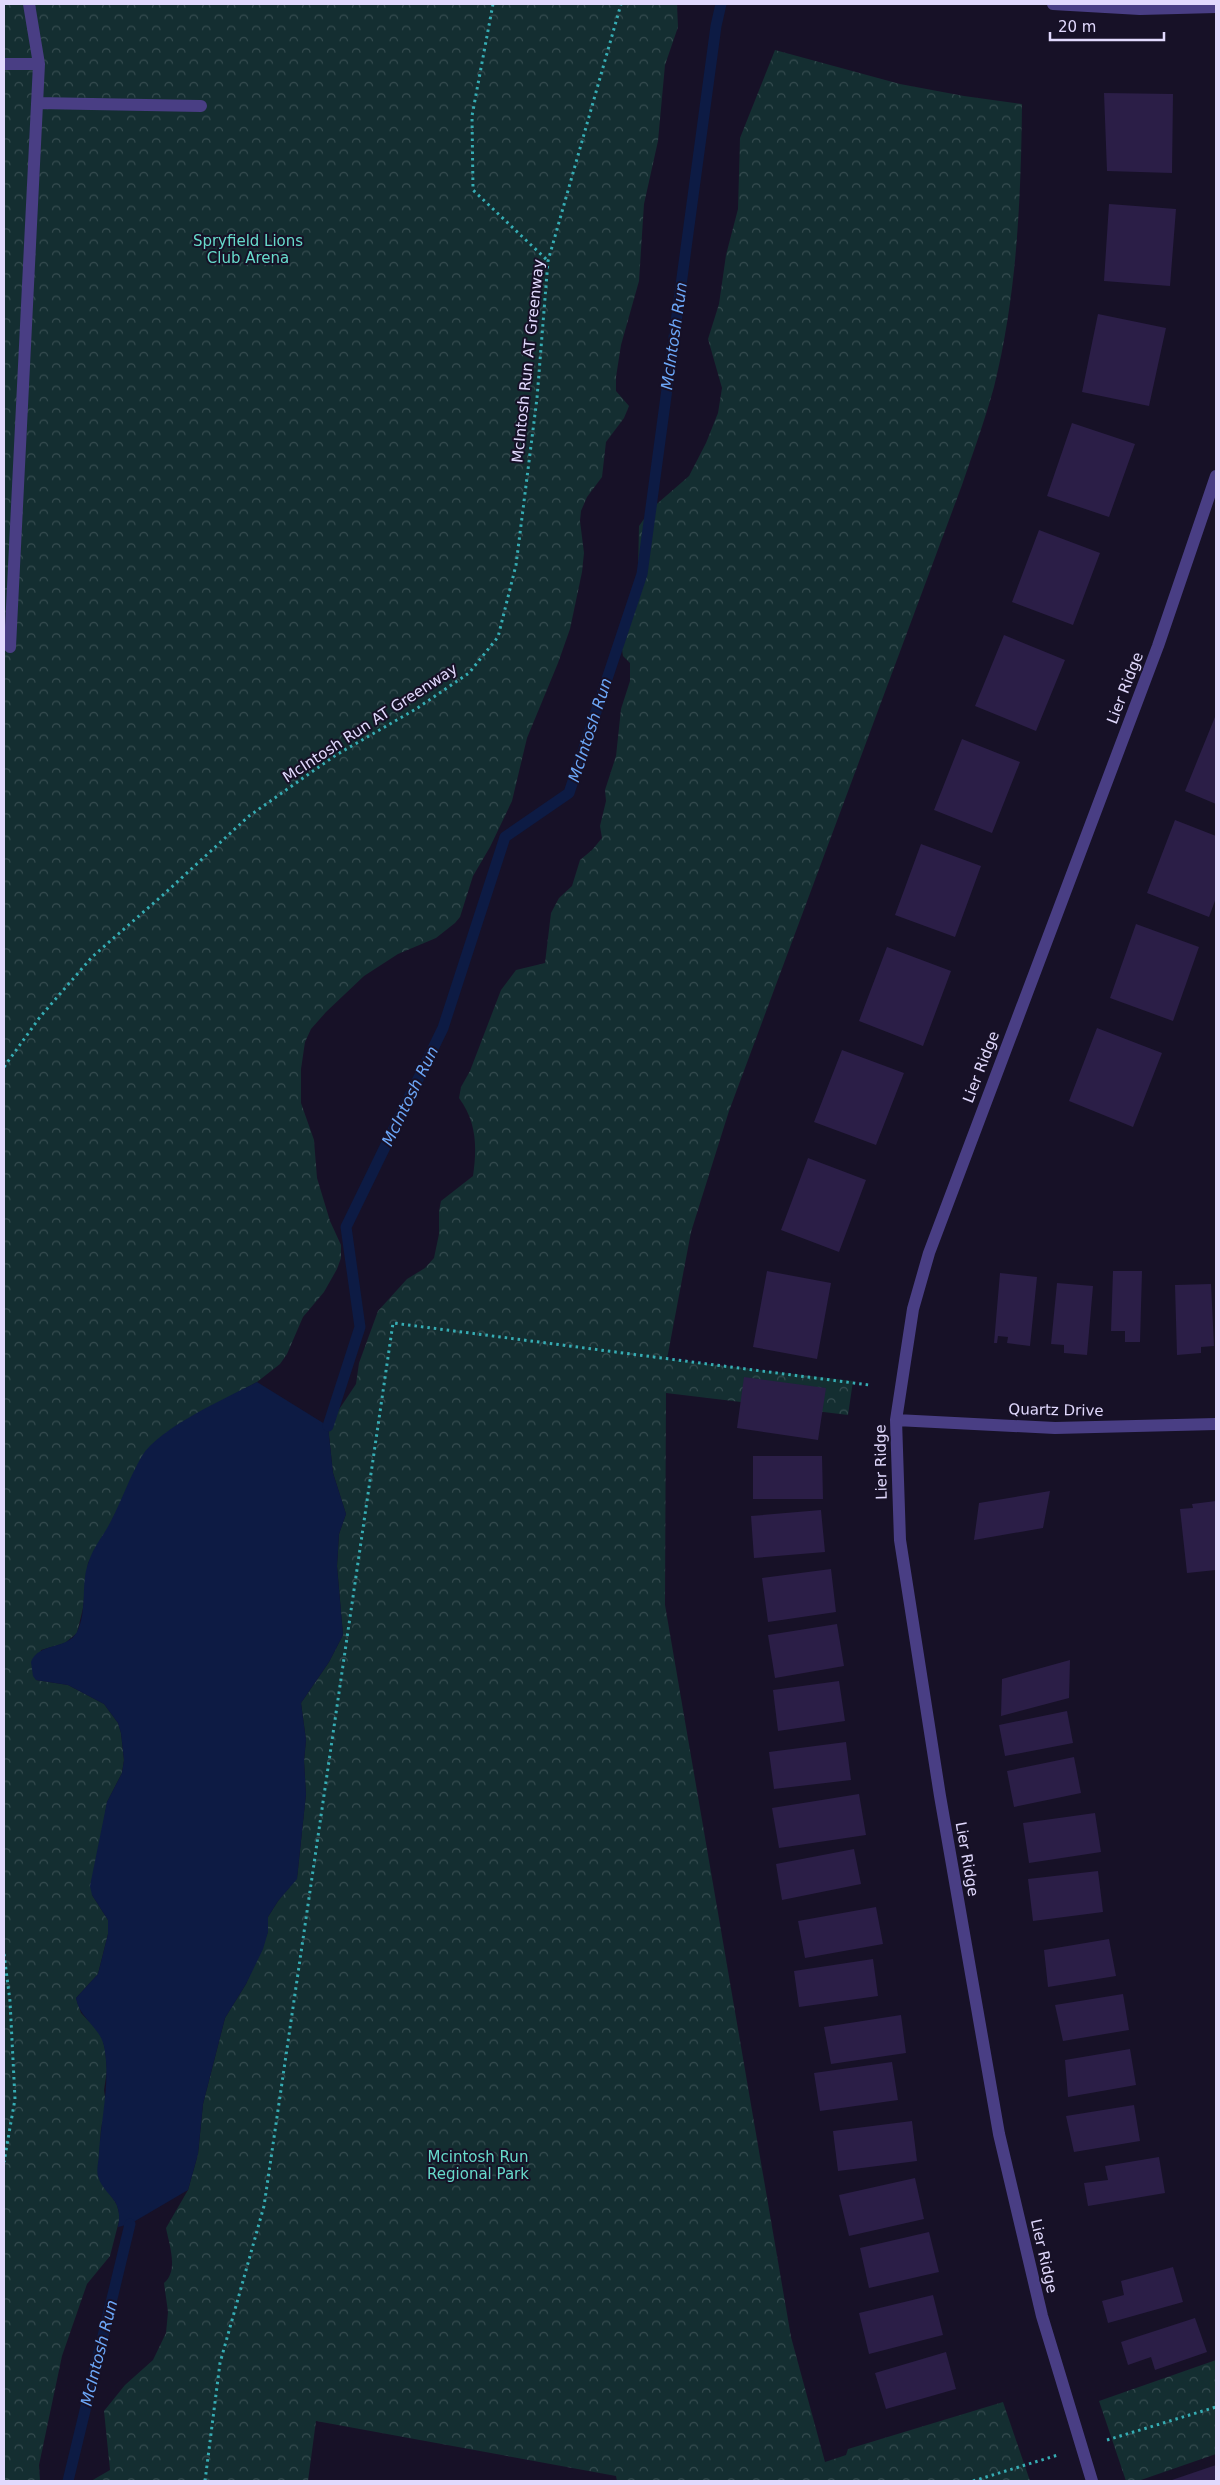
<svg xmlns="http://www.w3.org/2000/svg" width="1220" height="2485" viewBox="0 0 1220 2485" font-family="'DejaVu Sans',sans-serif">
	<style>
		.park { fill: url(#park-crowns) }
		.water { fill: #0d1b44 }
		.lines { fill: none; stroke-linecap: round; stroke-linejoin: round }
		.stream { stroke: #0d1b44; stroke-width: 11 }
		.building { fill: #2b1e47 }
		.path { stroke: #36adb4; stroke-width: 3; stroke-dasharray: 2.5 4; stroke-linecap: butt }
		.service { stroke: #493e84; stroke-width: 12 }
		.minor { stroke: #493e84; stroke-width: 12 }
		.tertiary { stroke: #493e84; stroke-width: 12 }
		.labels { text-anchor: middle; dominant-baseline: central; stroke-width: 4; stroke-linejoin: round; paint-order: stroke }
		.park-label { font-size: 15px; fill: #67dbcb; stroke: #171127 }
		.street-label { font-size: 15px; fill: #e1d9fd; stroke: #171127 }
		.water-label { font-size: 16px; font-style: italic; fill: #6ca7f8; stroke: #171127 }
	</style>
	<defs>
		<pattern id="park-crowns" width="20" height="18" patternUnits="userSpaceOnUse" patternTransform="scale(1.25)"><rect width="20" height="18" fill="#142e31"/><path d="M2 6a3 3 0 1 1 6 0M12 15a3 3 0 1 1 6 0" fill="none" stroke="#364c50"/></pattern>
	</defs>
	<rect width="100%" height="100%" fill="#171127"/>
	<path class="park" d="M4,4h673l1,23 -13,38 -7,76 -14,63 -5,77 -18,64 -5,32v14l13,15 -5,12 -18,24 -4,35 -15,20 -6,14 -1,10 4,32 -2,19 -12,57 -12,34 -31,75 -15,63 -22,46 -17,29 -13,41 -5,6 -19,15 -38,16 -34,22 -38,36 -15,17 -6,13 -4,27v34l13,37 3,38 13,43 11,24v13l-4,11 -13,23 -21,25 -16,37 -7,10 -23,18 -67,36 -32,22 -70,123 -5,45 -6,25 -12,10 -24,7 -5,30 32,5 36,19 14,19 3,10 3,27 -2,13 -15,29 -15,93 16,25v14l-10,40 -22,24 5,15 20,21 4,15 2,21 -3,20 2,14 -5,25 -3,47 19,29 3,12 -10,39 -23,28 -25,72 -23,109 1,16h-36z
		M775,50l125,34 64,12 58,8c-1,95 -5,191 -28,283 -9,33 -21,66 -32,98l-233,626 -38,121 -24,127 186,22 -5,34 -182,-22 -1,212 126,732 34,125 21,-7 2,-6 155,-47 27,79h-413l-1,-5 -300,-55 -8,60h-217l19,-11 -6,-59 21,-26 28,-25 13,-27 2,-21 -4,-29c15,-12 5,-39 2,-55l22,-38 10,-36 5,-50 22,-86 21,-34 22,-52v-15l10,-16 19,-23 9,-84 -2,-33 2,-21 -5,-37 28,-41 14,-27 -6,-69 2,-32 7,-20 -13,-41 -5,-47 28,-42 3,-21 19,-52 29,-32 18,-11 9,-10 5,-24v-23l2,-10 32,-25c4,-28 4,-54 -14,-78l2,-11 9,-16 31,-81 15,-20 29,-7 6,-50 8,-15 13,-12 8,-26 12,-10 10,-12 -2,-12 6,-25 -1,-11 11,-34 5,-47 9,-28v-18l-7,-7 -2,-13 3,-20 8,-21 6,-33 1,-43 12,-17 38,-33 17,-33 12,-30 4,-25 -14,-49 11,-35 7,-49 12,-46 2,-71z
		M1216,2360v94l-78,27h-12l-27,-80z"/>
	<path class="water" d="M257,1382l71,44 5,47 13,41 -7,20 -2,32 6,69 -14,27 -28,41 5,37 -2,21 2,33 -9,85 -19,22 -10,16v15l-5,17 -17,35 -21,34 -22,86 -5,50 -10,36 -58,34 -12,3c6,-30 -14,-30 -20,-51 -2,-6 1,-16 1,-23 2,-34 12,-73 5,-107 -4,-19 -25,-28 -28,-48l22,-24 10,-40v-14l-16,-25 -2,-9 17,-84 15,-29 2,-13 -3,-27 -3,-10 -14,-19 -36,-19 -32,-5 -3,-4 -2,-14c8,-20 36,-12 46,-30 11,-22 3,-49 12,-71 5,-15 15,-26 22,-40 11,-21 19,-45 31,-65 18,-29 85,-58 115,-74z"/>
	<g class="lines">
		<path class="stream" d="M328,1426l32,-99 -14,-100 97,-199 62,-191 64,-44 73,-219 74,-548 5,-22
			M68,2481l62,-257"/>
	</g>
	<path class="building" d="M1104,93l69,1 -1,79 -65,-2z
		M1109,204l67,5 -6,77 -66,-5z
		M1098,314l68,14 -17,78 -67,-14z
		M1072,423l63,21 -26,73 -62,-21z
		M1039,530l61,23 -27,72 -61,-23z
		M1004,635l61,25 -29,71 -61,-25z
		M1215,717h1v87l-31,-13z
		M962,739l58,23 -28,71 -58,-23z
		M1175,820l41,16v62l-7,19 -62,-24z
		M921,844l60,22 -26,71 -60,-22z
		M1136,924l63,23 -26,74 -63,-23z
		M887,947l64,24 -28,75 -64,-25z
		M1097,1028l65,25 -29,74 -64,-26z
		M842,1050l62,23 -28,72 -62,-23z
		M808,1158l58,22 -27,72 -58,-22z
		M767,1271l64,12 -14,76 -64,-12z
		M1113,1271h29l-2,71h-15v-11h-14z
		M1000,1273l37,4 -7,69 -23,-3 1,-6 -10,-1 -1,7h-3z
		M1057,1283l36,3 -6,69 -23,-2v-8l-13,-1z
		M1211,1284l3,62 -13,1v6l-24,2 -2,-70z
		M744,1377l82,11 -8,52 -81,-12z
		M753,1456h69l1,43h-70z
		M1050,1491l-7,37 -69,12 5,-37z
		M1216,1501v69l-29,3 -7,-64 13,-1 -1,-4z
		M821,1510l4,42 -71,6 -3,-42z
		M831,1569l5,43 -68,10 -6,-44z
		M837,1624l7,42 -69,12 -7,-43z
		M1070,1660l-1,38 -68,18 1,-37z
		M839,1681l6,40 -67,10 -5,-41z
		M1067,1711l6,32 -68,13 -6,-31z
		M846,1742l5,38 -77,9 -5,-37z
		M1074,1757l7,36 -67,14 -7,-36z
		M859,1794l7,41 -87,13 -7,-40z
		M1095,1813l6,39 -72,11 -6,-40z
		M854,1849l7,35 -79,16 -6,-36z
		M1098,1871l5,41 -70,9 -5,-42z
		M876,1907l7,37 -78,14 -7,-37z
		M1109,1939l7,37 -68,11 -4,-37z
		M873,1959l5,37 -79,11 -5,-36z
		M1123,1994l6,36 -66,11 -8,-36z
		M901,2015l5,38 -75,11 -7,-37z
		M1130,2049l6,36 -68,12 -3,-37z
		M892,2062l6,38 -78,11 -6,-38z
		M1134,2105l6,36 -66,11 -8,-36z
		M912,2121l5,40 -79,10 -5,-40z
		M1159,2157l6,36 -77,13 -4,-23 24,-3 -3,-14z
		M915,2178l9,41 -75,17 -10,-41z
		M929,2232l10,40 -70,16 -9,-40z
		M1173,2267l10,35 -75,21 -6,-22 22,-6 -3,-14z
		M933,2295l10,40 -74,19 -10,-41z
		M1195,2318l12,34 -52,18 -4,-13 -23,8 -7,-23z
		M946,2352l10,37 -70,20 -11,-36z
		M1216,2465v16h-47z"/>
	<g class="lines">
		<path class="path" d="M493,4l-21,112 1,74 75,71
			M4,1067l36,-50 52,-60 72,-63 85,-78 87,-61 80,-46 53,-36 29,-36 18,-72 21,-167 11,-137 73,-257
			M4,1954l6,47 5,98 -11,63
			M1107,2440l109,-33
			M205,2481l15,-118 44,-157 129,-883 476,62
			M973,2481l85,-26"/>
		<path class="service" d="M29,4l10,60
			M4,64h35l-29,583
			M37,103l164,3"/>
		<path class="minor" d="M896,1420l159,8 161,-4
			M1092,2481l-50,-165 -43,-182 -59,-338 -40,-256 -4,-120 17,-111 16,-56 229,-607 58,-170"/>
		<path class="tertiary" d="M1053,4l87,5 76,-2"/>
	</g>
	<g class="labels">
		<g class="park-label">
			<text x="248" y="241">Spryfield Lions<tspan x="248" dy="17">Club Arena</tspan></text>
			<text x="478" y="2157">Mcintosh Run<tspan x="478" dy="17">Regional Park</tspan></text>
		</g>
		<g class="street-label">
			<text transform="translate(528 361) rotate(-84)">McIntosh Run AT Greenway</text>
			<text transform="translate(1125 688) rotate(-69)">Lier Ridge</text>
			<text transform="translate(370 723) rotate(-33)">McIntosh Run AT Greenway</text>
			<text transform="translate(981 1067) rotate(-69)">Lier Ridge</text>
			<text transform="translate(1056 1410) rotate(1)">Quartz Drive</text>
			<text transform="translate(881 1462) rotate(-91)">Lier Ridge</text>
			<text transform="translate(967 1859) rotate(80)">Lier Ridge</text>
			<text transform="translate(1044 2256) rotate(77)">Lier Ridge</text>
		</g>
		<g class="water-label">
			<text transform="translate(674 336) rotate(-82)">McIntosh Run</text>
			<text transform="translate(590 730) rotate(-72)">McIntosh Run</text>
			<text transform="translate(410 1096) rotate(-64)">McIntosh Run</text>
			<text transform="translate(99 2353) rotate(-76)">McIntosh Run</text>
		</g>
	</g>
	<rect width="1220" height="2485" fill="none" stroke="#e1d9fd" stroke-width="10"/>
	<path d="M1050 32v8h114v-8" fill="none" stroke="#e1d9fd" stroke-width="2.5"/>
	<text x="1058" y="32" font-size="15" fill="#e1d9fd" stroke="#171127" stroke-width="4" paint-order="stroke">20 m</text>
</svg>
